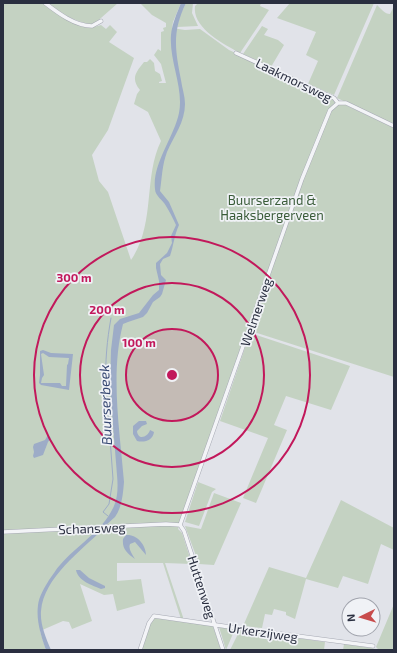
<svg xmlns="http://www.w3.org/2000/svg" width="397" height="653" viewBox="0 0 397 653" font-family="'Exo 2',sans-serif">
	<style>
		.green { fill: #c4d2c2 }
		.water { fill: #9dacc7; fill-rule: evenodd }
		.lines { fill: none; stroke-linecap: round; stroke-linejoin: round }
		.stream { stroke: #9dacc7; stroke-width: 1 }
		.minor-casing { stroke: #a6a9b3; stroke-width: 4.5 }
		.minor { stroke: #f3f4f7; stroke-width: 3.5 }
		.ring { fill: none; stroke: #c2185b; stroke-width: 2 }
		.labels { text-anchor: middle; dominant-baseline: central; stroke-width: 3.5; stroke-linejoin: round; paint-order: stroke }
		.street-label { font-size: 13px; fill: #2a2f40; stroke: #f0f2f6 }
		.park-label { font-size: 13px; fill: #395b38; stroke: #f0f2f6 }
		.water-label { font-size: 14px; font-style: italic; fill: #364872; stroke: #f0f2f6 }
		.centre { fill: #c2185b; stroke: #f0f2f6; stroke-width: 2 }
		.ring-label { font-size: 12px; text-anchor: middle; font-weight: bold; fill: #c2185b; stroke: #f0f2f6; stroke-width: 3.5; stroke-linejoin: round; paint-order: stroke }
	</style>
	<rect width="100%" height="100%" fill="#e1e3e9"/>
	<path class="green" d="M3,3h40l9,7 31,17h11l7,-2 5,4 4,-4 7,7 -8,10 25,16 -26,72 -16,25 7,26 9,11 23,68c25,-36 12,-82 30,-119l-13,-29 -14,-8 3,-10 3,-4c-9,-11 -5,-17 4,-28h3l3,-3 4,4 1,8 5,3 2,7 -3,1v1h7l-5,-19 -7,-9 4,-6 3,2v-19l3,-1 -1,-3 3,-1v-4l-14,-8 -12,-12h41l-8,19 -1,6 13,2 15,-1 29,21 165,78v249l-146,-47 -70,199 4,4 10,31 -27,-1 19,57 -3,-1 -18,-56h-46v18l24,-2 4,24 -28,8 -4,-17 -9,1 -24,-11 12,37 -20,8 -3,-7 -6,-1 -23,10 6,19h-43z
		M47,3h71l-25,22c-17,-3 -32,-11 -46,-22z
		M186,3h7l-1,10 6,13 -21,1 3,-12z
		M198,3h63l-1,3 9,4 -29,43c-16,-9 -48,-25 -45,-47z
		M290,3h84l-40,92 -26,-11 10,-23 -12,-6 10,-23 -39,-14z
		M377,5c4,4 8,9 13,9l4,-8v118l-57,-26z
		M262,26l6,3 -4,6 14,5 6,5 -13,22 -28,-13z
		M250,333l100,33 -19,44 -45,-14 -12,29 13,5 -31,73 -13,-5 25,-60 -48,-17z
		M198,482l18,7 -4,3 -13,34 -14,-4z
		M214,493l27,10 -27,62 -15,-1 -14,-38 16,3z
		M341,500l53,28v22l-13,-6 -13,40 -25,-8 -5,12 -32,-9 -11,40 -9,-4v-3l-12,-3 -2,6 -7,-1 -3,14 -19,-2 26,-59 37,11z
		M394,604v46h-15l-3,-3z
		M154,618l59,8 8,24h-81l10,-30z
		M219,627l16,2 -9,21z
		M240,630l85,12 -1,8h-94z
		M344,644l27,4 4,1 -32,1z"/>
	<path class="water" d="M181,3h5c-14,29 -11,46 -5,77 1,8 4,16 4,24 0,18 -11,32 -18,48 -5,13 -5,26 -7,39l9,11 10,23c-5,11 -5,19 -9,31l-7,3 -3,5 1,11 5,5 -4,14 -2,3 -7,5 -6,11 -4,4 -15,5 -5,2c-13,50 -3,107 1,158 -1,12 -2,25 -9,35 -4,4 -9,7 -12,12 -22,22 -59,48 -62,82 -1,14 5,27 10,39h-5c-5,-14 -10,-29 -8,-45 1,-9 7,-18 11,-25 4,-5 7,-11 11,-15 17,-20 43,-34 54,-59 4,-9 4,-21 3,-31l-7,-87 1,-38 3,-25 6,-6 19,-6 14,-18 6,-5v-9l-3,-13v-5l11,-10 5,-10 -1,-7 5,-11c-3,-6 -6,-13 -10,-19 -3,-6 -11,-10 -11,-17 -3,-25 19,-52 24,-76 5,-25 -10,-52 -8,-78 1,-11 6,-22 10,-32z
		M43,350l8,3 22,1 -4,36 -28,-5 -2,-2 1,-8v-24zM43,353l6,4 20,1 -1,6 -1,1 -1,21h-4l-2,-3h-19l1,-5 2,-3 -3,-21z
		M139,421h7l1,3 -5,2 -5,5c1,10 11,6 13,-1l4,2c-1,8 -9,11 -17,9l-4,-7v-8z
		M48,435l3,3 -3,4 -5,13 -9,3 -1,-2 1,-4 -1,-5 1,-3 11,-4z
		M126,535c11,-1 20,10 20,20l-11,-13 -5,2c-2,5 2,10 5,15 -8,-6 -13,-10 -12,-20z
		M76,570h4l9,8 16,8v2l-4,1c-9,-4 -23,-8 -25,-19z"/>
	<g class="lines">
		<path class="stream" d="M111,318c-4,22 -6,44 -5,66h5
			M106,384l7,95 -4,25 -6,8 5,4"/>
		<g class="minor-casing">
			<path id="minor" d="M45,3c13,10 30,23 47,23l9,-5
				M236,53l98,45 4,5
				M180,525l122,-346 28,-69 8,-7h8l48,23
				M180,525l4,6 39,119
				M3,532l163,-8 14,1
				M140,650l9,-27 5,-7 83,12 136,18"/>
		</g>
		<use href="#minor" class="minor"/>
	</g>
	<circle cx="172" cy="375" r="46" fill="#c2185b" fill-opacity=".12"/>
	<g class="ring">
		<circle cx="172" cy="375" r="46"/>
		<circle cx="172" cy="375" r="92"/>
		<circle cx="172" cy="375" r="138"/>
	</g>
	<g class="labels">
		<g class="street-label">
			<text transform="translate(294 80) rotate(26)">Laakmorsweg</text>
			<text transform="translate(256 312) rotate(-71)">Welmerweg</text>
			<text transform="translate(92 528) rotate(-2)">Schansweg</text>
			<text transform="translate(202 587) rotate(72)">Huttenweg</text>
			<text transform="translate(263 632) rotate(8)">Urkerzijweg</text>
		</g>
		<g class="park-label">
			<text x="272" y="200">Buurserzand &amp;<tspan x="272" dy="15">Haaksbergerveen</tspan></text>
		</g>
		<g class="water-label">
			<text transform="translate(105 405) rotate(-92)">Buurserbeek</text>
		</g>
	</g>
	<circle cx="172" cy="375" r="6" class="centre"/>
	<g class="ring-label">
		<text x="74" y="282">300 m</text>
		<text x="107" y="314">200 m</text>
		<text x="139" y="347">100 m</text>
	</g>
	<rect width="397" height="653" fill="none" stroke="#2a2f40" stroke-width="8"/>
	<g transform="translate(361 617) rotate(265)"><circle r="19" fill="#f0f2f6" stroke="#a1a4ad"/>
	<path d="M0-3L7 15L0 10L-7 15Z" fill="#c84c4c"/>
	<text y="-6" font-size="11" font-weight="bold" text-anchor="middle" fill="#2a2f40">N</text>
	</g>
</svg>
